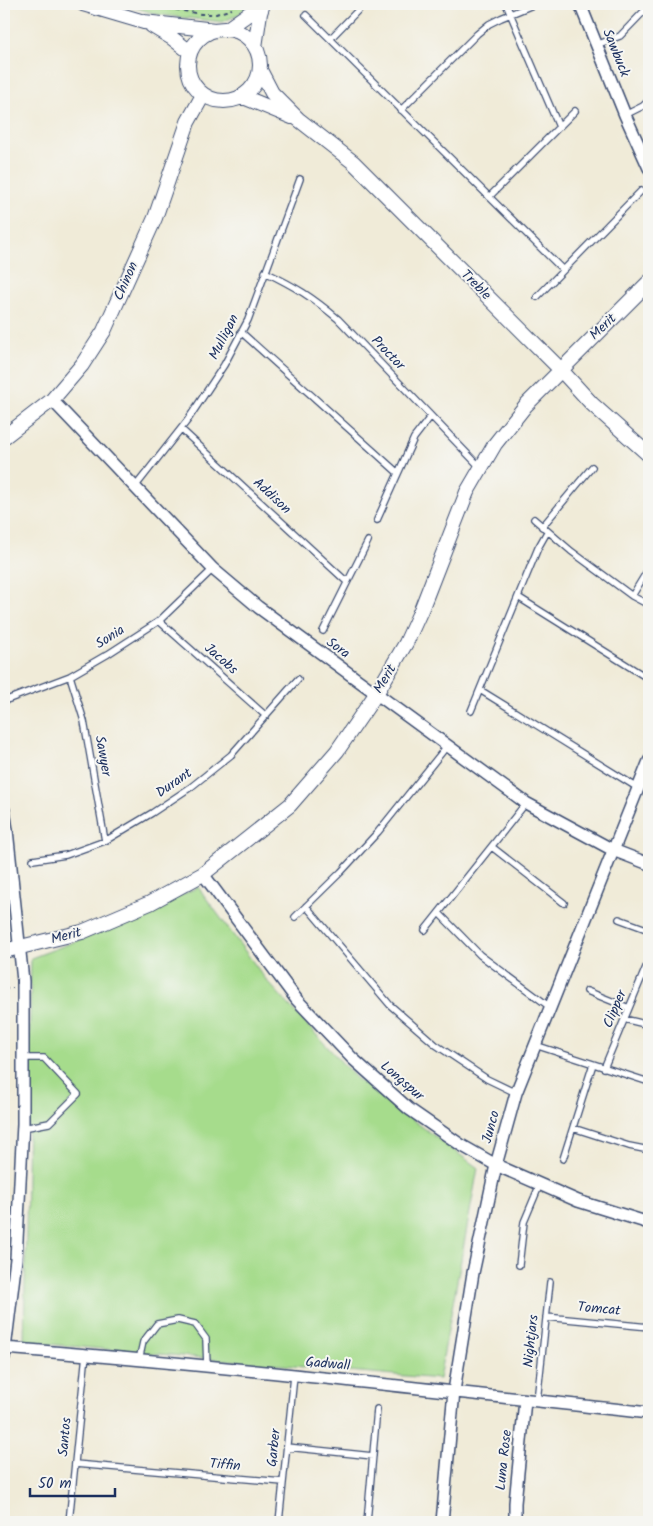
<svg xmlns="http://www.w3.org/2000/svg" width="653" height="1526" viewBox="0 0 653 1526" font-family="Kalam,sans-serif">
	<style>
		.green { fill: #a6dc8c; stroke: #608675 }
		.lines { fill: none; stroke-linecap: round; stroke-linejoin: round }
		.service-casing { stroke: #3b4b70; stroke-width: 8 }
		.minor-casing { stroke: #3b4b70; stroke-width: 14 }
		.tertiary-casing { stroke: #3b4b70; stroke-width: 16 }
		.path { stroke: #3b4b70; stroke-width: 2; stroke-dasharray: 4 4; stroke-linecap: butt }
		.service { stroke: #fff; stroke-width: 5.5 }
		.minor { stroke: #fff; stroke-width: 11 }
		.tertiary { stroke: #fff; stroke-width: 14 }
		.labels { text-anchor: middle; dominant-baseline: central; stroke-width: 4; stroke-linejoin: round; paint-order: stroke }
		.street-label { font-size: 14px; fill: #1b2f5e; stroke: #f6f6f2 }
	</style>
	<rect width="100%" height="100%" fill="#f6f6f2"/>
	<filter id="ink" filterUnits="userSpaceOnUse"><feTurbulence type="fractalNoise" baseFrequency=".02" numOctaves="2"/><feDisplacementMap in="SourceGraphic" scale="10" xChannelSelector="R" yChannelSelector="G"/><feConvolveMatrix kernelMatrix="1 2 1 2 8 2 1 2 1" color-interpolation-filters="sRGB"/></filter>
	<filter id="wash" filterUnits="userSpaceOnUse"><feTurbulence type="fractalNoise" baseFrequency=".0096" numOctaves="4" result="noise"/><feDisplacementMap in="SourceGraphic" scale="20" xChannelSelector="R" yChannelSelector="G"/><feGaussianBlur stdDeviation="1.12" result="paint"/><feColorMatrix in="noise" values="0 0 0 0 0 0 0 0 0 0 0 0 0 0 0 0 0 1.4 0 .05"/><feComposite in="paint" operator="in"/></filter>
	<g filter="url(#wash)">
		<rect width="100%" height="100%" fill="#f0ebd8"/>
		<path class="green" d="M124,4h125l-10,10 -16,8 -64,-7z
			M198,887l69,94 89,97 122,90 -39,211 -415,-37 7,-384 96,-36z"/>
	</g>
	<g filter="url(#ink)">
		<g class="lines">
			<g class="service-casing">
				<path id="service" d="M506,4l53,123
					M306,15l257,255
					M330,39l34,-35
					M596,45l24,-9 29,-30
					M401,110l76,-76 12,-10 12,-6 34,-14
					M625,115l18,-9 6,-6
					M489,197l86,-86
					M265,272c31,15 47,25 73,47l142,148
					M537,297l104,-106
					M241,332l157,141
					M181,429l166,153
					M135,487l52,-66 37,-56 24,-45 52,-141
					M534,519l37,32 61,45 17,9
					M377,520l37,-82 17,-22
					M542,527l50,-60
					M632,596l17,-28
					M518,597l131,82
					M159,621l107,95
					M323,631l45,-90
					M70,676l14,45 21,120
					M480,690l158,98
					M4,701l66,-25 38,-22 51,-33 54,-52
					M471,711l67,-163 9,-16
					M492,847l72,56
					M33,860l33,-5 39,-14 47,-28 39,-26 40,-32 67,-76
					M306,906l84,99 46,40 51,34 29,14
					M439,913l41,42 70,52
					M295,917l46,-45 37,-40 69,-86
					M619,919l30,11
					M425,930l101,-127
					M587,991l42,17
					M624,1019l25,6
					M535,1045l114,37
					M604,1068l45,-108
					M23,1128l26,-5 29,-29 -34,-36h-21
					M573,1128l56,18 20,4
					M563,1159l30,-95
					M519,1265l5,-43 16,-38
					M546,1317l103,10
					M139,1360l4,-18 14,-18 21,-4 17,4 11,15 1,28
					M537,1401l13,-119
					M287,1447l86,9
					M75,1464l208,18
					M69,1522l17,-168
					M279,1522l15,-146
					M367,1522l10,-113"/>
			</g>
			<g class="minor-casing">
				<path id="minor" d="M580,4l45,111 24,53
					M52,400l161,169 45,38 268,196 87,47 36,14
					M4,810l3,20 16,151v143l-7,135 -12,98
					M203,874l94,126 55,58 57,51 52,36 35,20 82,36 71,22
					M4,1348c215,17 430,42 645,65
					M442,1522l12,-131 19,-118 23,-108 20,-72 133,-332
					M515,1522v-19l10,-103"/>
			</g>
			<g class="tertiary-casing">
				<path id="tertiary" d="M83,4l61,18 71,8
					M152,26l20,12 18,14
					M227,29l27,-19 5,-6
					M188 65a36 36 0 1 1 72 0a36 36 0 1 1-72 0Z
					M255,47l5,-34 3,-9
					M260,70l12,23 26,26 55,43 207,207 32,35 57,51
					M240,98h6l46,19
					M4,437l48,-37 30,-35 22,-34 51,-113 33,-96 15,-27
					M4,951l78,-19 68,-29 53,-29 87,-69 47,-54 39,-57 30,-51 15,-33 46,-118 28,-48 31,-39 123,-123"/>
			</g>
			<path class="path" d="M144,4l57,10h15l16,-5
				M4,989l9,-1"/>
			<use href="#service" class="service"/>
			<use href="#minor" class="minor"/>
			<use href="#tertiary" class="tertiary"/>
		</g>
	</g>
	<g class="labels">
		<g class="street-label">
			<text transform="translate(616 53) rotate(68)">Sawbuck</text>
			<text transform="translate(126 281) rotate(-66)">Chinon</text>
			<text transform="translate(476 285) rotate(45)">Treble</text>
			<text transform="translate(603 327) rotate(-44)">Merit</text>
			<text transform="translate(224 337) rotate(-63)">Mulligan</text>
			<text transform="translate(388 353) rotate(46)">Proctor</text>
			<text transform="translate(272 496) rotate(43)">Addison</text>
			<text transform="translate(110 637) rotate(-32)">Sonia</text>
			<text transform="translate(338 648) rotate(36)">Sora</text>
			<text transform="translate(221 659) rotate(41)">Jacobs</text>
			<text transform="translate(385 679) rotate(-59)">Merit</text>
			<text transform="translate(103 756) rotate(80)">Sawyer</text>
			<text transform="translate(174 783) rotate(-35)">Durant</text>
			<text transform="translate(66 936) rotate(-15)">Merit</text>
			<text transform="translate(615 1009) rotate(-67)">Clipper</text>
			<text transform="translate(402 1081) rotate(41)">Longspur</text>
			<text transform="translate(491 1127) rotate(-75)">Junco</text>
			<text transform="translate(599 1309) rotate(5)">Tomcat</text>
			<text transform="translate(531 1341) rotate(-84)">Nightjars</text>
			<text transform="translate(328 1364) rotate(5)">Gadwall</text>
			<text transform="translate(65 1437) rotate(-85)">Santos</text>
			<text transform="translate(274 1448) rotate(-84)">Garber</text>
			<text transform="translate(504 1460) rotate(-84)">Luna Rose</text>
			<text transform="translate(225 1465) rotate(5)">Tiffin</text>
		</g>
	</g>
	<rect width="653" height="1526" fill="none" stroke="#f6f6f2" stroke-width="20"/>
	<path d="M30 1488v8h85v-8" fill="none" stroke="#1b2f5e" stroke-width="2.5"/>
	<text x="38" y="1488" font-size="15" fill="#1b2f5e" stroke="#f6f6f2" stroke-width="4" paint-order="stroke">50 m</text>
</svg>
